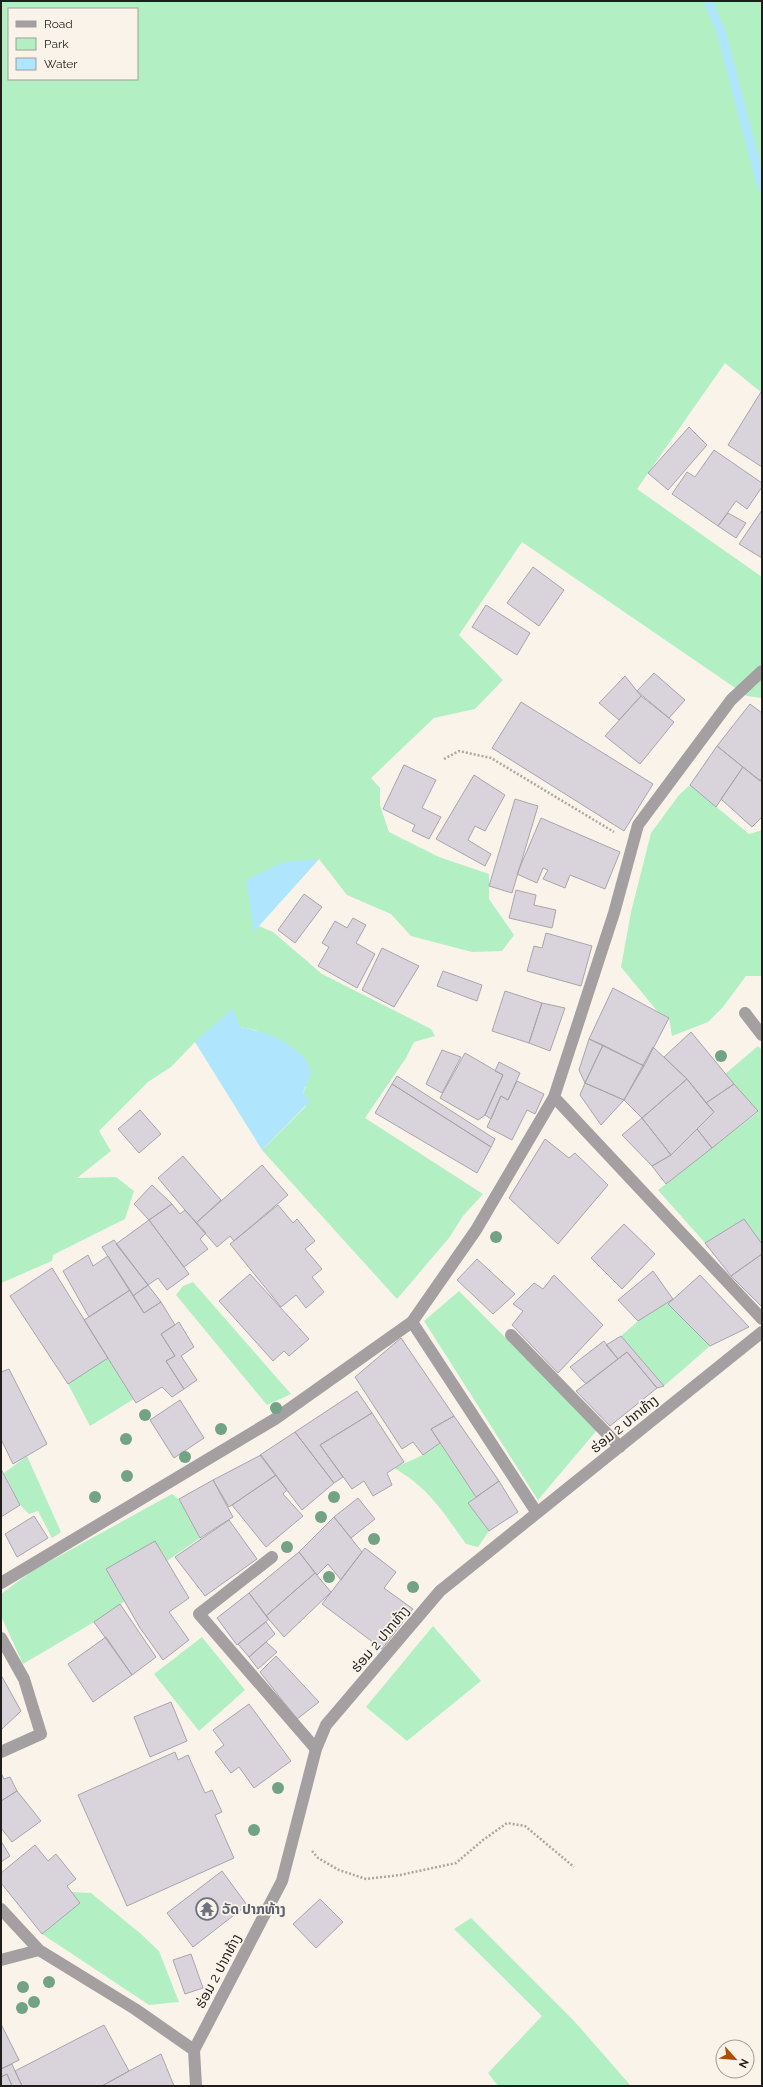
<svg xmlns="http://www.w3.org/2000/svg" width="763" height="2087" viewBox="0 0 763 2087" font-family="Raleway,'Noto Sans Lao',sans-serif">
	<style>
		.green { fill: #b2f0c4; fill-rule: evenodd }
		.water { fill: #afe6fd }
		.lines { fill: none; stroke-linecap: round; stroke-linejoin: round }
		.stream { stroke: #afe6fd; stroke-width: 9 }
		.building { fill: #d9d3dc; stroke: #aaa4ad }
		.path { stroke: #aba7a0; stroke-width: 2.5; stroke-dasharray: 2 2; stroke-linecap: butt }
		.minor { stroke: #a49fa0; stroke-width: 12 }
		.tree { fill: #73a385 }
		.labels { text-anchor: middle; dominant-baseline: central; stroke-width: 3.5; stroke-linejoin: round; paint-order: stroke }
		.street-label { font-size: 14px; fill: #201e1b; stroke: #f9f3ea }
		.worship-label { font-size: 14px; font-weight: bold; fill: #5b616d; stroke: #f9f3ea; text-anchor: start }
	</style>
	<rect width="100%" height="100%" fill="#f9f3ea"/>
	<path class="green" d="M1,1h761v392l-37,-30 -88,126 125,88v121l-15,-2 -225,-154 -63,93 44,45 -28,29 -41,9 -63,60 9,10v17l9,27 50,25 50,17v25l25,36 -12,16 -30,1 -61,-16 -20,-22 -44,-19 -28,-36 -65,72 5,-5 14,6 49,42 109,55 4,7 -21,6 -8,16 -41,60 118,76 -20,22 -14,22 -52,61 -135,-149 44,-44 -3,-13 3,-6 -50,-57 -16,-3 -45,15 -24,25 -23,15 -49,49 12,20 -34,27 39,-1 18,14 -9,28 -72,36 -1,6 -51,22zM9,9h128v70h-128z
		M690,785l59,49 13,-4v146h-16l-23,31 -15,15 -36,14 -3,-18 -11,-6 -37,-45 10,-55 20,-79 28,-38z
		M758,1046l4,4v194l-18,-25 -39,24 -47,-53 100,-78 -33,-38z
		M193,1282l98,112 -24,11 -91,-110 7,-9z
		M459,1291l138,139 -59,70 -114,-179z
		M673,1299l-5,5 42,42 -46,40 -43,-50 17,-15z
		M108,1358l26,41 -44,27 -22,-42z
		M440,1443l36,54 -8,6 21,28 -11,16 -12,-3c-23,-32 -37,-56 -72,-76l29,-13z
		M27,1456l34,76 -9,6 -14,-27 -9,3 -9,-9 -16,-32z
		M172,1494l7,5 21,39 -33,23 -12,-20 -30,60 -31,21 -71,42 -22,-48v-22l31,-23z
		M433,1626l48,55 -74,60 -41,-34z
		M202,1637l43,53 -46,41 -45,-57z
		M71,1892l20,1 50,41 18,17 20,51 -30,3 -107,-71 38,-31z
		M471,1918l104,104 56,64h-133l-10,-13 54,-57 -88,-87z"/>
	<path class="water" d="M319,859l-60,67 -5,6 -8,-52 38,-18z
		M233,1008l7,19c24,4 49,13 66,33 3,3 4,10 5,14l-8,19 7,8 -48,49 -67,-108z"/>
	<g class="lines">
		<path class="stream" d="M708,1l13,31 41,156"/>
	</g>
	<path class="building" d="M761,392l1,1v74l-34,-22z
		M689,427l18,18 -39,45 -20,-17z
		M714,450l48,33v4l-15,22 -11,-8 -18,25 -46,-32 15,-22 8,5z
		M762,510v48l-23,-14z
		M728,513l18,10 -10,15 -18,-12z
		M533,567l31,23 -25,36 -32,-23z
		M486,605l44,28 -13,22 -45,-28z
		M654,673l31,27 -16,18 -32,-27z
		M625,676l16,20 -22,24 -20,-17z
		M641,696l33,26 -34,42 -35,-28z
		M521,702l132,82 -29,47 -132,-83z
		M750,704l12,9v65l-2,3 -43,-35z
		M717,746l26,21 -27,40 -26,-22z
		M404,765l32,15 -14,28 19,9 -12,22 -17,-8 3,-6 -32,-16z
		M743,767l19,15v35l-10,10 -31,-28z
		M474,775l31,20 -20,36 -10,-5 -7,14 23,14 -6,12 -49,-27z
		M515,799l23,7 -26,87 -23,-7z
		M541,818l79,34 -15,37 -35,-14 -5,13 -22,-9 5,-9 -5,-2 -6,15 -20,-9z
		M516,890l20,5 -2,10 22,5 -4,18 -43,-10z
		M304,894l18,13 -27,36 -17,-13z
		M353,918l13,7 -10,18 19,11 -18,34 -39,-22 11,-19 -7,-4 13,-22 12,7z
		M546,933l46,13 -11,40 -54,-15 7,-25 8,2z
		M382,948l37,18 -25,41 -32,-17z
		M443,971l39,14 -5,16 -40,-15z
		M613,988l56,30 -25,48 -55,-27z
		M505,991l37,12 -13,40 -37,-12z
		M542,1003l23,5 -15,43 -21,-8z
		M691,1032l43,52 -28,19 -19,-24 -23,-22z
		M589,1039l14,6 -18,38 -6,-13z
		M603,1045l41,21 -20,34 -39,-17z
		M653,1047l34,32 -45,39 -18,-18z
		M442,1050l19,7 -19,36 -16,-9z
		M465,1053l38,22 -18,40 -7,5 -38,-22z
		M499,1062l21,11 -12,27 -7,-4 -10,23 -6,-4 18,-40 -8,-4z
		M397,1076l98,63 -4,8 -99,-63z
		M687,1079l27,33 -43,43 -29,-37z
		M517,1081l27,13 -9,20 -8,-4 -15,30 -25,-13 14,-31 7,4z
		M585,1083l39,17 -23,25 -21,-30z
		M392,1084l99,63 -14,26 -102,-60z
		M734,1084l24,27 -46,37 -15,-19 17,-17 -8,-9z
		M140,1110l21,24 -22,19 -21,-24z
		M642,1118l29,37 -19,11 -30,-31z
		M697,1129l15,19 -46,36 -14,-18 19,-11z
		M545,1139l24,19 6,-5 33,32 -50,59 -49,-46z
		M183,1156l38,44 -25,23 -38,-45z
		M262,1165l26,30 -54,46 -4,-5 -13,11 -21,-24z
		M152,1185l20,19 -23,16 -15,-16z
		M172,1204l8,10 5,-4 21,23 -6,6 8,10 -24,18 -35,-47z
		M278,1205l15,18 4,-4 18,22 -10,8 17,20 -10,8 12,15 -18,16 -10,-13 -15,12 -51,-63z
		M744,1219l18,25v10l-31,22 -26,-33z
		M149,1220l40,54 -22,16 -9,-12 -10,7 -32,-41z
		M624,1224l31,30 -33,35 -31,-31z
		M114,1240l34,45 -15,11 -31,-49z
		M762,1254v53l-31,-31z
		M88,1255l5,11 15,-10 22,34 -41,27 -26,-46z
		M477,1259l38,35 -22,20 -36,-34z
		M52,1268l56,90 -40,26 -58,-88z
		M653,1271l20,28 -35,22 -20,-21z
		M250,1274l59,65 -20,17 -5,-5 -11,10 -54,-60z
		M554,1275l49,50 -45,48 -46,-48 11,-14 -10,-7 21,-21 9,6z
		M700,1275l49,52 -39,19 -42,-42z
		M148,1285l13,17 -17,11 -11,-17z
		M130,1290l14,23 17,-11 14,23 -14,9 14,22 -9,5 18,28 -12,8 -10,-10 -26,16 -52,-83z
		M179,1322l15,25 -13,9 16,24 -13,9 -18,-28 9,-5 -14,-22z
		M621,1336l43,50 -7,2 -30,-36 -9,7 -12,-14z
		M401,1338l53,78 -23,13 9,14 -17,12 -10,-13 -11,7 -47,-72z
		M604,1341l14,18 -32,25 -16,-17z
		M627,1352l30,36 -47,38 -34,-35z
		M9,1369l38,75 -34,20 -12,-25v-67z
		M357,1391l15,22 -52,32 23,32 -9,6 -39,-51z
		M180,1400l24,38 -30,20 -24,-38z
		M372,1413l32,49 -17,11 5,12 -19,11 -9,-15 -12,8 -32,-44z
		M454,1416l45,65 -23,16 -45,-68z
		M295,1432l39,51 -32,27 -42,-55z
		M261,1455l15,20 -47,32 -16,-27z
		M1,1469l19,36 -19,12z
		M276,1475l11,15 -4,4 20,22 -37,31 -34,-42z
		M213,1480l20,37 -33,21 -21,-39z
		M499,1481l19,31 -29,19 -21,-28z
		M358,1498l17,21 -24,19 -17,-21z
		M34,1516l14,22 -31,19 -12,-23z
		M334,1517l28,35 -21,28 -13,-16 -11,11 -18,-23z
		M229,1520l28,39 -52,37 -30,-39z
		M155,1541l34,57 -20,14 20,28 -26,20 -23,-32 -34,-59z
		M365,1548l31,24 -12,16 29,21 -31,40 -60,-45z
		M299,1552l16,21 -49,43 -17,-23z
		M315,1573l16,19 -47,45 -18,-21z
		M249,1593l20,26 -32,26 -20,-27z
		M120,1604l36,53 -24,18 -38,-53z
		M266,1622l9,12 -26,23 -11,-13z
		M106,1637l26,38 -39,27 -25,-38z
		M266,1642l11,10 -19,17 -9,-12z
		M276,1656l43,46 -22,17 -37,-47z
		M1,1675l20,36 -20,19z
		M171,1702l16,39 -37,16 -16,-40z
		M249,1704l42,57 -37,27 -15,-21 -8,6 -16,-21 9,-7 -11,-15z
		M175,1752l3,8 10,-5 17,38 7,-3 10,22 -7,3 19,43 -107,48 -49,-111z
		M1,1773l3,6 6,-2 7,14 -16,10z
		M17,1791l24,30 -29,21 -11,-14v-27z
		M1,1841l9,15 -9,6z
		M35,1845l13,16 8,-7 20,25 -9,7 13,17 -38,31 -41,-51v-10z
		M222,1871l25,34 -54,42 -26,-34z
		M320,1899l23,23 -27,26 -23,-24z
		M191,1954l12,34 -18,6 -12,-34z
		M1,2024l18,36 -18,9z
		M104,2025l25,46 -27,15h-80l-7,-15z
		M161,2054l13,32h-72l27,-15z
		M12,2064l3,7 7,15h-10l-5,-12 -6,3v-8z
		M7,2074l5,12h-11v-9z"/>
	<g class="lines">
		<path class="path" d="M444,759l15,-8 32,7 123,74
			M312,1851l6,7 21,12 27,9 34,-4 56,-12 27,-23 24,-17 18,3 49,41"/>
		<path class="minor" d="M745,1013l17,22
			M554,1097l208,222
			M412,1322l125,191
			M511,1335l109,112
			M272,1557l-73,57 117,135
			M1,1583l274,-164 137,-97 64,-92 78,-133 60,-184 24,-88 93,-125 31,-29
			M1,1638l23,41 17,55 -40,18
			M1,1909l38,41
			M1,1960l38,-10 96,59 59,41
			M196,2086l-2,-36 88,-169 34,-132 10,-24 114,-134 322,-259"/>
	</g>
	<g class="tree">
		<circle cx="721" cy="1056" r="6"/>
		<circle cx="496" cy="1237" r="6"/>
		<circle cx="276" cy="1408" r="6"/>
		<circle cx="145" cy="1415" r="6"/>
		<circle cx="221" cy="1429" r="6"/>
		<circle cx="126" cy="1439" r="6"/>
		<circle cx="185" cy="1457" r="6"/>
		<circle cx="127" cy="1476" r="6"/>
		<circle cx="95" cy="1497" r="6"/>
		<circle cx="334" cy="1497" r="6"/>
		<circle cx="321" cy="1517" r="6"/>
		<circle cx="374" cy="1539" r="6"/>
		<circle cx="287" cy="1547" r="6"/>
		<circle cx="329" cy="1577" r="6"/>
		<circle cx="413" cy="1587" r="6"/>
		<circle cx="278" cy="1788" r="6"/>
		<circle cx="254" cy="1830" r="6"/>
		<circle cx="49" cy="1982" r="6"/>
		<circle cx="23" cy="1987" r="6"/>
		<circle cx="34" cy="2002" r="6"/>
		<circle cx="22" cy="2008" r="6"/>
	</g>
	<defs>
		<g id="temple-ring" transform="scale(1.15)"><circle r="9.5" fill="#f9f3ea" stroke="#6b7280" stroke-width="1.5"/><path d="M0-6L5-2H3V0L6.5 2.5H4V6H1.5V3h-3V6H-4V2.5H-6.5L-3 0V-2H-5Z" fill="#6b7280"/></g>
	</defs>
	<g fill-rule="evenodd">
		<use href="#temple-ring" x="207" y="1909"/>
	</g>
	<g class="labels">
		<g class="street-label">
			<text transform="translate(624 1424) rotate(-39)">ຮ່ອມ 2 ປາກທ້າງ</text>
			<text transform="translate(380 1639) rotate(-50)">ຮ່ອມ 2 ປາກທ້າງ</text>
			<text transform="translate(218 1971) rotate(-62)">ຮ່ອມ 2 ປາກທ້າງ</text>
		</g>
		<g class="worship-label">
			<text x="222" y="1909">ວັດ ປາກທ້າງ</text>
		</g>
	</g>
	<rect width="763" height="2087" fill="none" stroke="#201e1b" stroke-width="4"/>
	<rect x="8" y="8" width="130" height="72" fill="#f9f3ea" stroke="#a29e97"/>
	<rect x="16" y="21" width="20" height="6" fill="#a49fa0" stroke="#a29e97"/>
	<text x="44" y="28" font-size="12" fill="#201e1b">Road</text>
	<rect x="16" y="38" width="20" height="12" fill="#b2f0c4" stroke="#a29e97"/>
	<text x="44" y="48" font-size="12" fill="#201e1b">Park</text>
	<rect x="16" y="58" width="20" height="12" fill="#afe6fd" stroke="#a29e97"/>
	<text x="44" y="68" font-size="12" fill="#201e1b">Water</text>
	<g transform="translate(735 2059) rotate(117)"><circle r="19" fill="#f9f3ea" stroke="#a29e97"/>
	<path d="M0-3L7 15L0 10L-7 15Z" fill="#ad4e00"/>
	<text y="-6" font-size="11" font-weight="bold" text-anchor="middle" fill="#201e1b">N</text>
	</g>
</svg>
